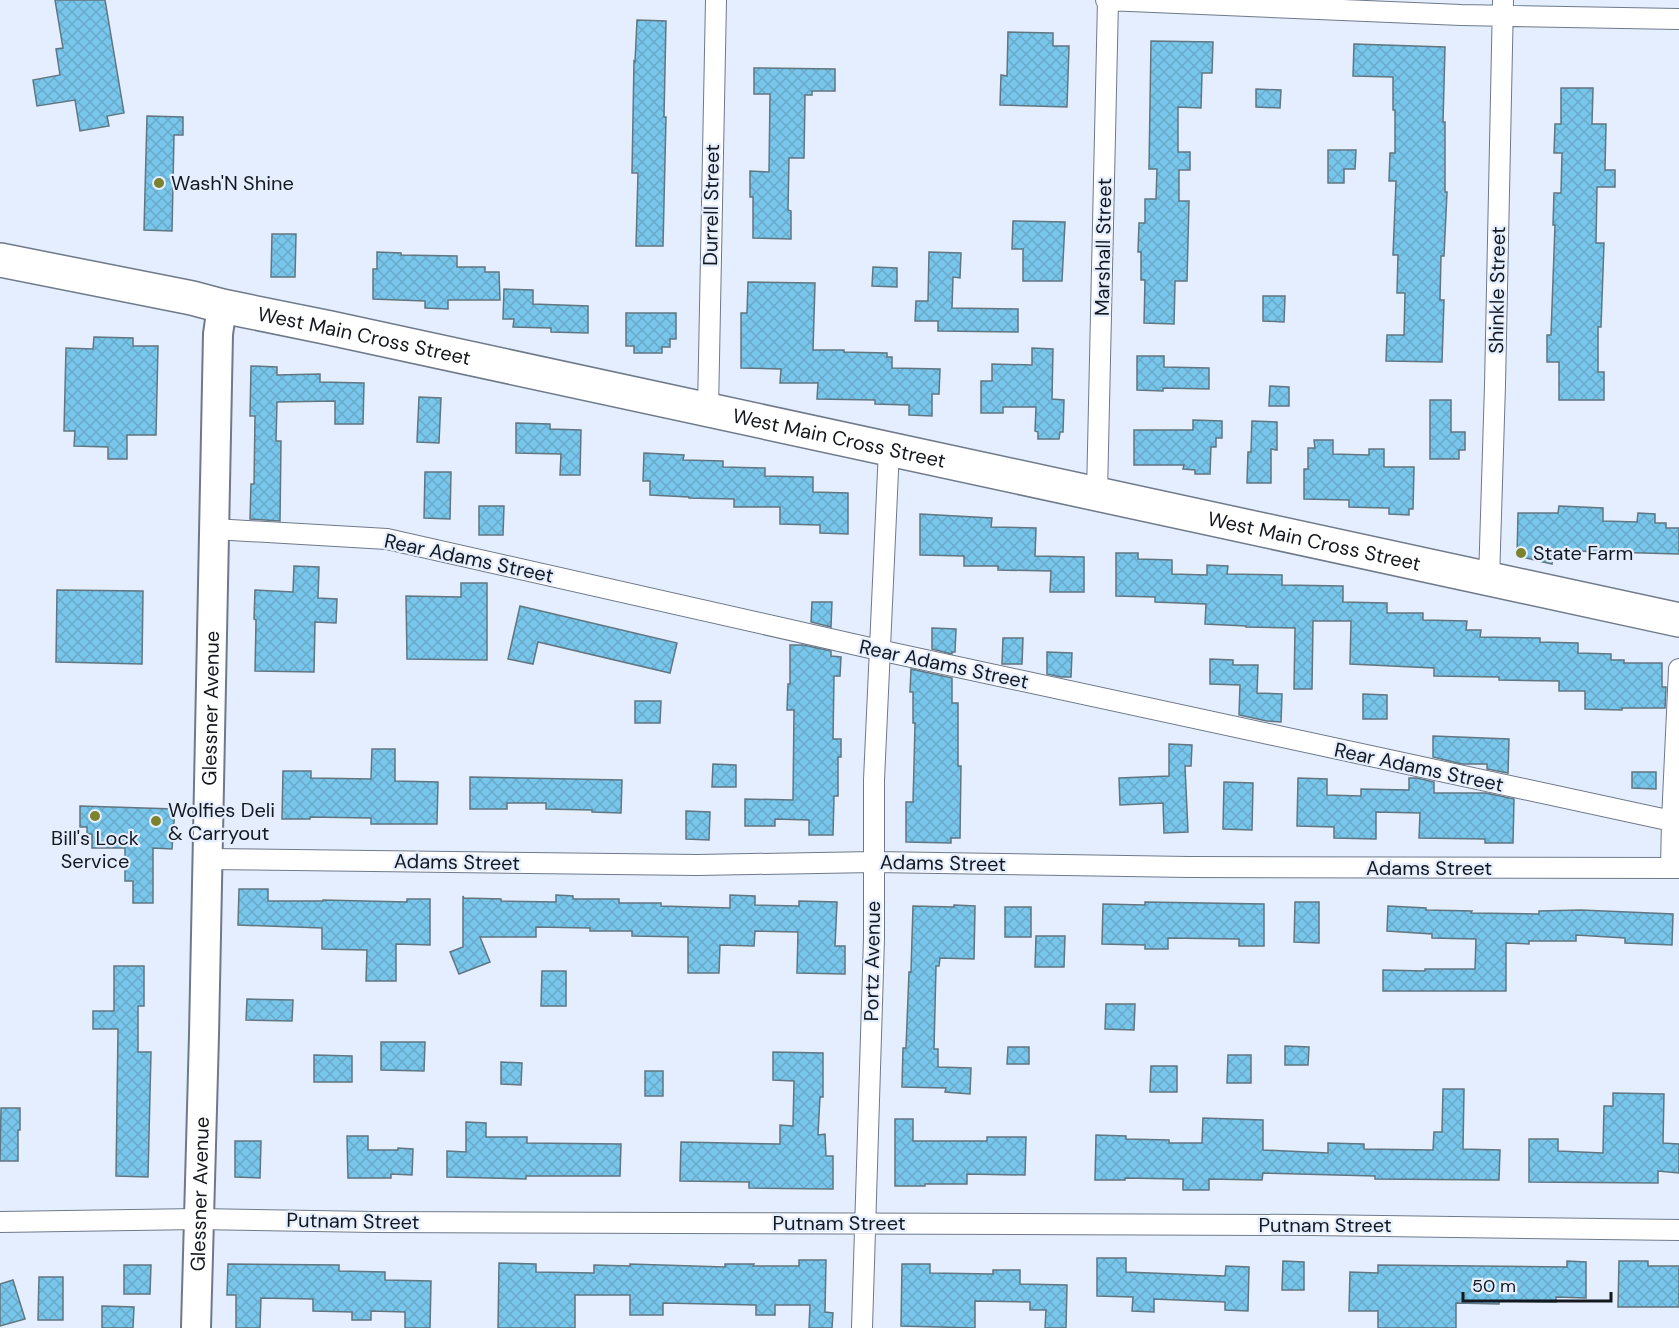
<svg xmlns="http://www.w3.org/2000/svg" width="1679" height="1328" viewBox="0 0 1679 1328" font-family="'DM Sans',sans-serif">
	<style>
		.building { fill: url(#building-cross-hatch); stroke: #617680; stroke-width: 1.5 }
		.lines { fill: none; stroke-linecap: round; stroke-linejoin: round }
		.street-casing { stroke: #6e798a; stroke-width: 22 }
		.secondary-casing { stroke: #6e798a; stroke-width: 32 }
		.highway-casing { stroke: #6e798a; stroke-width: 36 }
		.street { stroke: #fff; stroke-width: 20 }
		.secondary { stroke: #fff; stroke-width: 28 }
		.highway { stroke: #fff; stroke-width: 33 }
		.poi-dot { fill: #7d822d; stroke: #e4eefe; stroke-width: 2 }
		.labels { text-anchor: middle; dominant-baseline: central; stroke-width: 4.5; stroke-linejoin: round; paint-order: stroke }
		.poi-label { font-size: 20px; fill: #14181f; stroke: #e4eefe; text-anchor: start }
		.street-label { font-size: 20px; fill: #14181f; stroke: #e4eefe }
	</style>
	<defs>
		<pattern id="building-cross-hatch" width="8" height="8" patternUnits="userSpaceOnUse" patternTransform="scale(1.5)"><rect width="8" height="8" fill="#78c6eb"/><path d="M0 0l8 8M0 8l8-8" fill="none" stroke="#67a9c9"/></pattern>
	</defs>
	<rect width="100%" height="100%" fill="#e4eefe"/>
	<path class="building" d="M55,0h50l19,113 -17,3 2,10 -29,5 -5,-31 -38,6 -4,-26 27,-5 -4,-26 7,-1z
		M637,20l29,1 -2,96h2l-3,129h-27l2,-73h-6l2,-112 1,1z
		M1008,32l45,1v13h16l-2,61 -67,-2 1,-30 6,1z
		M1151,41l62,1 -1,31h-10l-1,35 -23,-1v45h12v18h-11v31h10l-2,80h-12l-1,43 -30,-1 1,-43h-4v-28h-3l1,-29h6v-24h11l1,-30h-8z
		M1354,44l91,3 -2,75h2v70h2l-3,64h-3l-1,44h4l-2,62 -56,-1 1,-26h17l1,-42h-8l1,-38h-5l3,-74h-7l1,-28h5v-43h-2v-33l-40,-1z
		M754,68l81,1v22h-23v4h-7l-1,63h-15l-1,52 3,1v28l-38,-1v-41h-3v-26l19,1 1,-78h-16z
		M1561,88h32l-1,36h14l-1,46h10v17h-18l-1,56h8l-3,84h-3v45h6v28h-45v-38h-12v-27h4l4,-110h-2l1,-32h7l1,-40h-8l1,-29h6z
		M1256,89l25,1 -1,18 -24,-1z
		M147,116l36,1v18h-9l-2,96 -28,-1z
		M1328,150h28l-1,19h-11v14h-16z
		M1013,221l52,1 -3,59h-39v-32h-11z
		M272,234h24l-1,43h-24z
		M377,252l24,1v2l56,1v11h28v5h14l1,28h-52v9l-23,-1v-7l-52,-2v-30h4z
		M929,252l32,1 -1,25 -7,-1 -1,31 66,1v23l-80,-1v-10h-23l1,-20h12z
		M873,267l24,1v19l-25,-1z
		M748,282l67,1 -2,67h31v2l43,1v4h5v11l48,1 -1,25h-7v22l-23,-1v-10l-34,-1v-4l-58,-1 1,-16h-38l1,-14 -40,-1v-55h6z
		M504,289l29,1v14l55,2v27l-37,-1v-4l-38,-1 1,-8h-11z
		M1263,296h22l-1,26 -21,-1z
		M626,313h50v26h-6v8h-8v6h-28v-7h-8z
		M94,337l39,1v8h25l-2,89h-29v24h-19v-12l-34,-1 1,-15h-11l2,-83 27,1z
		M1032,348l21,1 -1,50 12,1 -1,32h-3l-1,7h-21v-7l-3,-1 1,-24h-33v6h-22v-32h11v-17l40,1z
		M1137,356h27v11l45,1v21l-46,-1v3l-26,-1z
		M251,366l26,1v8l43,-1v8l44,1 -1,41h-28v-23l-58,1 -1,39h5l-1,80 -30,-2 1,-35h3l1,-68h-5z
		M1270,386l19,1v19h-20z
		M419,397l22,1 -2,45 -22,-1z
		M1430,400h21v32h14v18h-6v9h-29z
		M1193,420l29,1v17h-6v9h-5l-1,27h-15v-4l-12,-1 1,-4h-50v-35h59z
		M1252,421l25,1v28l-6,-1v34h-24l1,-31h3z
		M516,423l34,1v5l31,1 -1,45h-20l1,-21 -45,-1z
		M1314,440h19v14l36,1v-6h15v18h30l-1,42h-4v6l-20,-1v-6h-3l-37,-1v-7l-45,-1v-30h4v-21h7z
		M644,453l40,2 -1,5 40,1v6l42,1v8l48,1v15l35,1v41l-28,-1v-8l-40,-1v-17h-46v-8l-45,-1v-1l-39,-2v-14h-7z
		M425,472h26l-1,47 -26,-1z
		M479,506h25l-1,29h-24z
		M1559,506l44,2v13l34,1 1,-9 17,1v9h11v5h13v26l-107,-3v3h-19l-1,10 -35,-8 1,-43h40z
		M920,514l72,4 -1,9 45,1 -1,28 49,1v35h-34l1,-21 -53,-1v-4h-34v-10l-44,-1z
		M1116,553h22v6l34,1v14l35,1v-10l21,1 -1,8 55,1v10l61,1v16l44,1v10h36v7l44,1 -1,9h15l-1,7 60,1v4l38,1v10l33,1v6h13v3h38v24h4l-1,21h-43v2l-37,-1v-18h-26v-10l-60,-1v-3l-65,-1v-8l-84,-4 1,-43h-38l-1,68h-18l1,-61 -49,-1v-1l-41,-2 1,-20 -51,-2v-5l-39,-1z
		M294,566l25,1 -1,31 19,1 -1,24 -21,-1 -1,50 -59,-1 1,-51 -2,-1 1,-29 38,2z
		M461,583h26v77l-80,-1 -1,-63 55,1z
		M57,590l86,1 -1,73 -86,-2z
		M812,602h20l-1,25 -20,-5z
		M520,606l157,37 -7,30 -132,-31 -5,22 -25,-5z
		M932,628l24,1 -1,23h-3v2l-20,-5z
		M1003,638h20l-1,26h-20z
		M790,645h13l28,6v5l10,1 -1,19h-6l-1,63h8v18h-3v39h-4l-1,39h-24v-15l-34,-1v7h-30v-27l48,1 1,-90h-7l1,-26h2z
		M1047,652l25,1 -1,24h-10l-14,-3z
		M1210,659l23,1v5h25l-1,28 25,1 -1,28 -14,-1 -28,-6 1,-30 -30,-1z
		M911,669l41,9v25h6v63h3l-1,72h-9v5l-45,-1v-40h7l1,-37 1,-42h-2v-31h-3z
		M1363,694l24,1v24h-24z
		M635,701h26l-1,22h-25z
		M1433,736l76,3 -1,34 -21,-4v-5h-25l-29,-7z
		M1169,744l23,1 -1,21h-6l3,66 -24,1 -1,-30 -43,2 -1,-27 50,-2z
		M372,749h23v32l43,1 -1,42h-66v-6l-61,-1v2h-28l1,-48h28v7l60,1z
		M713,764l23,1v22h-24z
		M1632,772h24v17l-24,-1z
		M470,777l152,3 -1,33 -29,-1v-2l-46,-1v-6h-39v6h-37z
		M1298,778l29,1v16l34,1v-7l48,1v-12h8l17,4v11h52l28,6 -1,44h-28v-4l-66,-1 1,-25 -44,-1v27l-42,-1v-11l-37,-1z
		M1224,782l29,1 -1,47 -29,-1z
		M80,806l95,3 -3,40 -19,-1v55h-20v-22h-8v-33h-33v-14h-5v-7h-7z
		M686,811l24,1 -1,28 -23,-1z
		M239,889h29v12h55v-1l84,2v-3h23v46l-34,-1v37h-30l1,-31 -45,-1v-21l-84,-3z
		M556,895l17,1v3h46v4h42v3l69,2v-13l25,1v9l44,1v-5l38,1 -2,44h10v28l-48,-1 1,-41 -43,-1 -1,15 -34,-1 -1,28h-31v-36l-56,-1v-5h-42v-3l-54,-1v10h-56l10,25 -31,12 -9,-22 13,-5v-51l1,2 37,1v2l55,1z
		M1145,902l119,2v42h-25v-7l-71,-1v11h-23v-4l-43,-1 1,-40 42,1z
		M1295,902h24v41l-25,-1z
		M954,905l21,1 -1,53 -34,-1 -1,8h-3l-2,83h4v18l33,1 -1,26 -25,-2 1,-4 -44,-1 1,-39h3l3,-76h2l2,-66 41,1z
		M1388,906l38,2v2l46,1 -1,2 68,1v-3l42,-1 92,4 -1,31 -47,-2v-5l-49,-3v6h-47v3l-23,-1v48h-123v-21l42,1v-2h50l1,-30 -44,-1v-4l-45,-3z
		M1005,907h26v30h-26z
		M1036,936h29l-1,31h-29z
		M114,966h30v40h-6v46h13l-3,125 -32,-1 2,-147h-25v-18h21z
		M542,971h24v35h-25z
		M247,999l46,1 -1,21 -46,-1z
		M1106,1004h29l-1,26 -29,-1z
		M381,1042h44l-1,29 -43,-1z
		M1285,1046l24,1 -1,18h-23z
		M1008,1047h21v17h-22z
		M773,1052l50,1v44h-3l-2,38 7,-1 1,22h7v33l-84,-1v-6l-69,-1 1,-39 99,2v-19l13,1 1,-45 -21,-1z
		M314,1055l38,1v26h-38z
		M1228,1055h23v28h-24z
		M501,1062l21,1 -1,22 -20,-1z
		M1151,1066h26v26h-27z
		M645,1071h18v25h-18z
		M1443,1089h21l-1,60 37,1 -1,30 -124,-1v-3l-112,-3 -1,7 -53,-1v11h-26v-11l-58,-1v2h-30l1,-45 30,1v3l43,1v3h33l1,-25 60,2v30l65,3v-10l36,1v5l69,1 1,-18h8z
		M1613,1093l51,1 -1,49 16,1v29l-21,-2v12l-129,-1v-43h29v12l45,2 1,-47h9z
		M1,1108h19v22h-2v31h-18z
		M895,1119h18v22h74v-4h39l-1,38 -58,-1v10h-42v2h-30z
		M466,1122l20,1v14h41v6l94,1 -1,32h-94v3l-79,-2v-26l19,1z
		M347,1136h21v14h30v-2l15,1 -1,26 -21,-1v4h-43z
		M235,1141h26l-1,37 -25,-1z
		M1097,1258h29v14l99,4 1,-10 23,1 -1,44 -23,-1v-8l-71,-3v13l-22,-1 1,-14 -36,-1z
		M799,1260h27l-1,52 8,1 -1,15h-23l1,-23h-35v10h-19v-10l-93,-2v12h-33v-20h-55v33h-77l1,-65 37,1v8l58,1v-8l36,1v-2l95,3v-3h29l-1,2h46z
		M1283,1261l21,1v28h-22z
		M1567,1261l19,1v36l-30,-1v5l-57,-1v3l-43,-1v25h-78v-17h-29l1,-39 28,1v-8l189,2z
		M1619,1261h29v5h31v41h-61z
		M228,1264l111,1v6l46,1v8l46,1 -1,47h-25v-16l-34,-1v9h-19v-8l-39,-1v-12l-52,-1 -1,30h-24v-33h-9z
		M902,1264h28v9l63,1v-4h27v14l47,1 -1,43h-21l1,-18h-16v-8l-55,-1v27l-74,-2z
		M124,1265h27l-1,29h-26z
		M39,1277h24v43h-25z
		M13,1280l12,39 -25,7v-42z
		M102,1306l32,1 -1,21h-31z"/>
	<g class="lines">
		<g class="street-casing">
			<path id="street" d="M1106,0l355,15 218,4
				M708,410l8,-410
				M1097,494l11,-494
				M213,529l174,10 492,111 793,171
				M1489,580l6,-195 8,-385
				M206,859l491,6 177,-3 315,5 490,1
				M1671,868l1,-47 7,-152
				M0,1222l198,-3 176,3 936,3 369,5
				M862,1328l12,-390v-158l15,-331"/>
		</g>
		<g class="secondary-casing">
			<g id="secondary">
				<path id="s1" d="M196,1328l8,-293 14,-701 4,-28"/>
			</g>
		</g>
		<g class="highway-casing">
			<g id="highway">
				<path id="s2" d="M0,260l192,38 30,8 108,22 1349,292"/>
			</g>
		</g>
		<use href="#street" class="street"/>
		<use href="#secondary" class="secondary"/>
		<use href="#highway" class="highway"/>
	</g>
	<g class="poi-dot">
		<circle cx="159" cy="183" r="6"/>
		<circle cx="1521" cy="553" r="6"/>
		<circle cx="95" cy="816" r="6"/>
		<circle cx="156" cy="821" r="6"/>
	</g>
	<g class="labels">
		<g class="poi-label">
			<text x="171" y="183">Wash'N Shine</text>
			<text x="1533" y="553">State Farm</text>
			<text x="168" y="810">Wolfies Deli<tspan x="168" dy="23">&amp; Carryout</tspan></text>
			<text x="95" y="838" text-anchor="middle">Bill's Lock<tspan x="95" dy="23">Service</tspan></text>
		</g>
		<g class="street-label">
			<text transform="translate(711 205) rotate(-89)">Durrell Street</text>
			<text transform="translate(1103 247) rotate(-89)">Marshall Street</text>
			<text transform="translate(1497 290) rotate(-89)">Shinkle Street</text>
			<text stroke="none"><textPath href="#s2" startOffset="372">West Main Cross Street</textPath></text>
			<text stroke="none"><textPath href="#s2" startOffset="858">West Main Cross Street</textPath></text>
			<text stroke="none"><textPath href="#s2" startOffset="1344">West Main Cross Street</textPath></text>
			<text transform="translate(469 558) rotate(12)">Rear Adams Street</text>
			<text transform="translate(944 664) rotate(12)">Rear Adams Street</text>
			<text stroke="none"><textPath href="#s1" startOffset="620">Glessner Avenue</textPath></text>
			<text transform="translate(1419 767) rotate(12)">Rear Adams Street</text>
			<text transform="translate(457 862) rotate(1)">Adams Street</text>
			<text transform="translate(943 863) rotate(1)">Adams Street</text>
			<text x="1429" y="868">Adams Street</text>
			<text transform="translate(872 961) rotate(-89)">Portz Avenue</text>
			<text stroke="none"><textPath href="#s1" startOffset="134">Glessner Avenue</textPath></text>
			<text transform="translate(353 1221) rotate(1)">Putnam Street</text>
			<text x="839" y="1223">Putnam Street</text>
			<text x="1325" y="1225">Putnam Street</text>
		</g>
	</g>
	<path d="M1463 1292v9h148v-9" fill="none" stroke="#14181f" stroke-width="3"/>
	<text x="1472" y="1292" font-size="18" fill="#14181f" stroke="#e4eefe" stroke-width="4.5" paint-order="stroke">50 m</text>
</svg>
